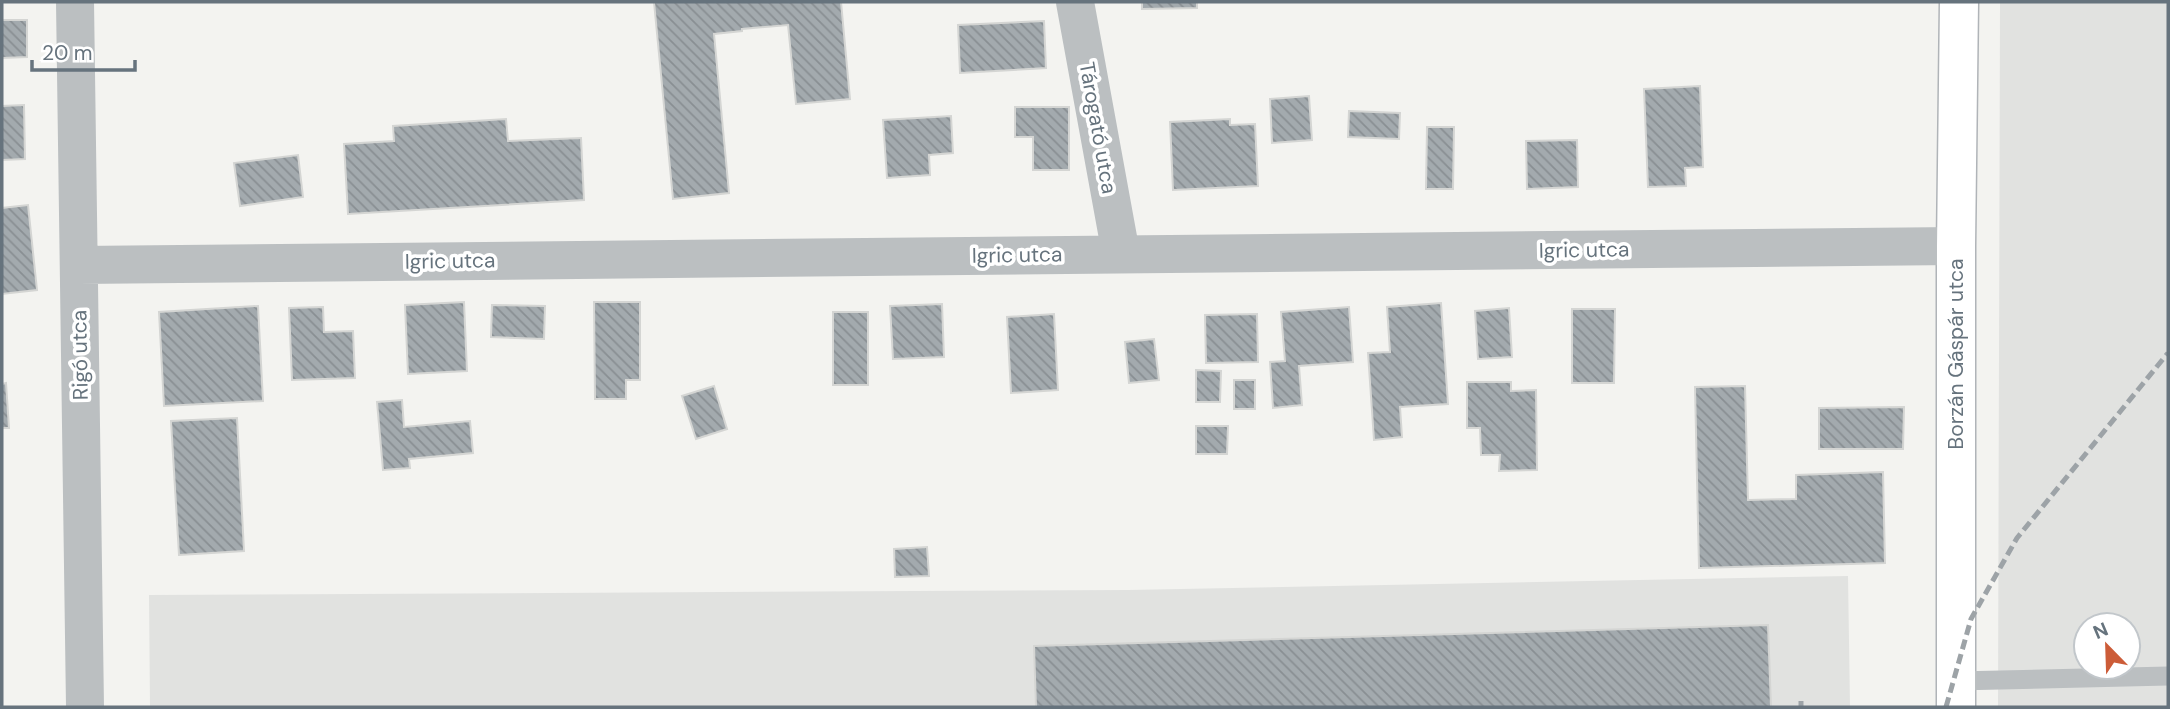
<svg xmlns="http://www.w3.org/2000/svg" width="2170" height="709" viewBox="0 0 2170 709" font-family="'DM Sans',sans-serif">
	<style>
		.built { fill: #e1e2e0; fill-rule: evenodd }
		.building { fill: url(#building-back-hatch); stroke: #d4d5d3; stroke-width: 2 }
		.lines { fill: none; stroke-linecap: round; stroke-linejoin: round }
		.secondary-casing { stroke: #b0b4b8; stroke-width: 41 }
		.lane { stroke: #bbbfc1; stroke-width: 19 }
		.street { stroke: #bbbfc1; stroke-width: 38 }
		.secondary { stroke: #fff; stroke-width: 38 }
		.rail { stroke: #9da3a7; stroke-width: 5; stroke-dasharray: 10 5; stroke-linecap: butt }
		.labels { text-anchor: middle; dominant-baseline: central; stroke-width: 7; stroke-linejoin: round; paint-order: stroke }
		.street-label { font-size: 21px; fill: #66737d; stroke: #fff }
	</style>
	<defs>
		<pattern id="building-back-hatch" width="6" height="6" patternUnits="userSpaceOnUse" patternTransform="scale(1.75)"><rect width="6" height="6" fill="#a3aaae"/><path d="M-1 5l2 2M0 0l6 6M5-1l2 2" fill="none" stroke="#898f93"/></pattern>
	</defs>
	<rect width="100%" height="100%" fill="#f3f3f0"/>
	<path class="built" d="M2000,2h168v705h-170zM2086,625h42v42h-42z
		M1848,576l2,131h-1700l-1,-112 979,-5z"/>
	<path class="building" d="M654,2h187l9,97 -54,5 -8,-79 -46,4v2l-28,3 15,159 -56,6z
		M1142,2h55v6l-55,1z
		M2,20h25v37l-25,1z
		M1044,21l2,47 -86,5 -2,-48z
		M1700,86l3,81 -18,1 1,18 -38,1 -4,-98z
		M1309,96l3,44 -40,3 -2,-44z
		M24,105l1,54 -23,1v-54z
		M1015,107h54v63h-36v-33h-18z
		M1349,111l51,2 -1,26 -51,-2z
		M951,116l2,37 -24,2 1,20 -43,3 -4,-58z
		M506,119l2,22 73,-3 3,62 -236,14 -4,-70 50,-3 -1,-15z
		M1230,119v6l25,-1 3,62 -85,4 -3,-68z
		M1427,127h27l-1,62h-27z
		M1577,140l1,47 -51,2 -1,-48z
		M298,155l5,42 -63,9 -6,-43z
		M28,205l9,85 -35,4v-86z
		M464,302l3,69 -59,3 -3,-69z
		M594,302h46v78h-14v19h-31z
		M1441,303l7,101 -48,3 2,30 -28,3 -6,-87 22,-1 -3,-45z
		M942,304l2,53 -51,2 -3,-53z
		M492,305l53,1 -1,33 -53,-2z
		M258,306l5,95 -99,5 -5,-94z
		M323,307l1,25 29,-1 2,47 -63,2 -3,-72z
		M1349,307l4,55 -54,4 3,39 -29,3 -3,-46 15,-1 -4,-49z
		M1509,308l3,49 -34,2 -3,-48z
		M1572,309h43l-1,74h-42z
		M833,312h35v73h-35z
		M1054,314l4,76 -47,3 -4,-76z
		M1257,314l1,48 -52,1 -1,-48z
		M1154,339l5,41 -30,3 -4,-41z
		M1196,370l25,1 -1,31h-24z
		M1234,380h21v29h-21z
		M1467,382h44v9l25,-1 1,80 -38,1 1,-16h-19l-1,-27h-13z
		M6,383l3,45h-7v-44z
		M714,386l13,43 -31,10 -14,-43z
		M1745,386l3,114 48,-1v-24l87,-3 2,91 -186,5 -4,-181z
		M402,400l2,27 66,-6 3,32 -64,6 1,9 -27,2 -6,-68z
		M1904,407l-1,42h-84v-41z
		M237,418l7,133 -65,4 -8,-134z
		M1196,426h32l-1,28h-31z
		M927,547l2,29 -34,1 -1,-28z
		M1768,625l3,82h-735l-2,-61z"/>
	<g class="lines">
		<g class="secondary-casing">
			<path id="secondary" d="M1956,707v-461l3,-244"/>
		</g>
		<path class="lane" d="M1956,681l212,-5"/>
		<path class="street" d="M75,2l10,705
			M1075,2l46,252
			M79,265l1877,-19"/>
		<use href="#secondary" class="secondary"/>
		<path class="rail" d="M1801,701v6
			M1946,707l25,-88 46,-81 151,-185"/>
	</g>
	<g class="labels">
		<g class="street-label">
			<text transform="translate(1098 128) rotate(80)">Tárogató utca</text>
			<text transform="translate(1584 250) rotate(-1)">Igric utca</text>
			<text transform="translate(1017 255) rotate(-1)">Igric utca</text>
			<text transform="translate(450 261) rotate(-1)">Igric utca</text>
			<text transform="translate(1956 354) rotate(-90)">Borzán Gáspár utca</text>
			<text transform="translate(80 355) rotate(-91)">Rigó utca</text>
		</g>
	</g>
	<rect width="2170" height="709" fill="none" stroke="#66737d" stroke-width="7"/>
	<g transform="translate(2107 646) rotate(337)"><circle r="33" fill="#ffffff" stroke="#c2c7cb" stroke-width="2"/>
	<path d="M0-5L12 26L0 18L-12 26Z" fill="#cc5c38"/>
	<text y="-10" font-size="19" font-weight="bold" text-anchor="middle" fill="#66737d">N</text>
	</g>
	<path d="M32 60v10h103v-10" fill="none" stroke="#66737d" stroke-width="3.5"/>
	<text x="42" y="60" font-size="21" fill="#66737d" stroke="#ffffff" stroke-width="5" paint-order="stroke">20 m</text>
</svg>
